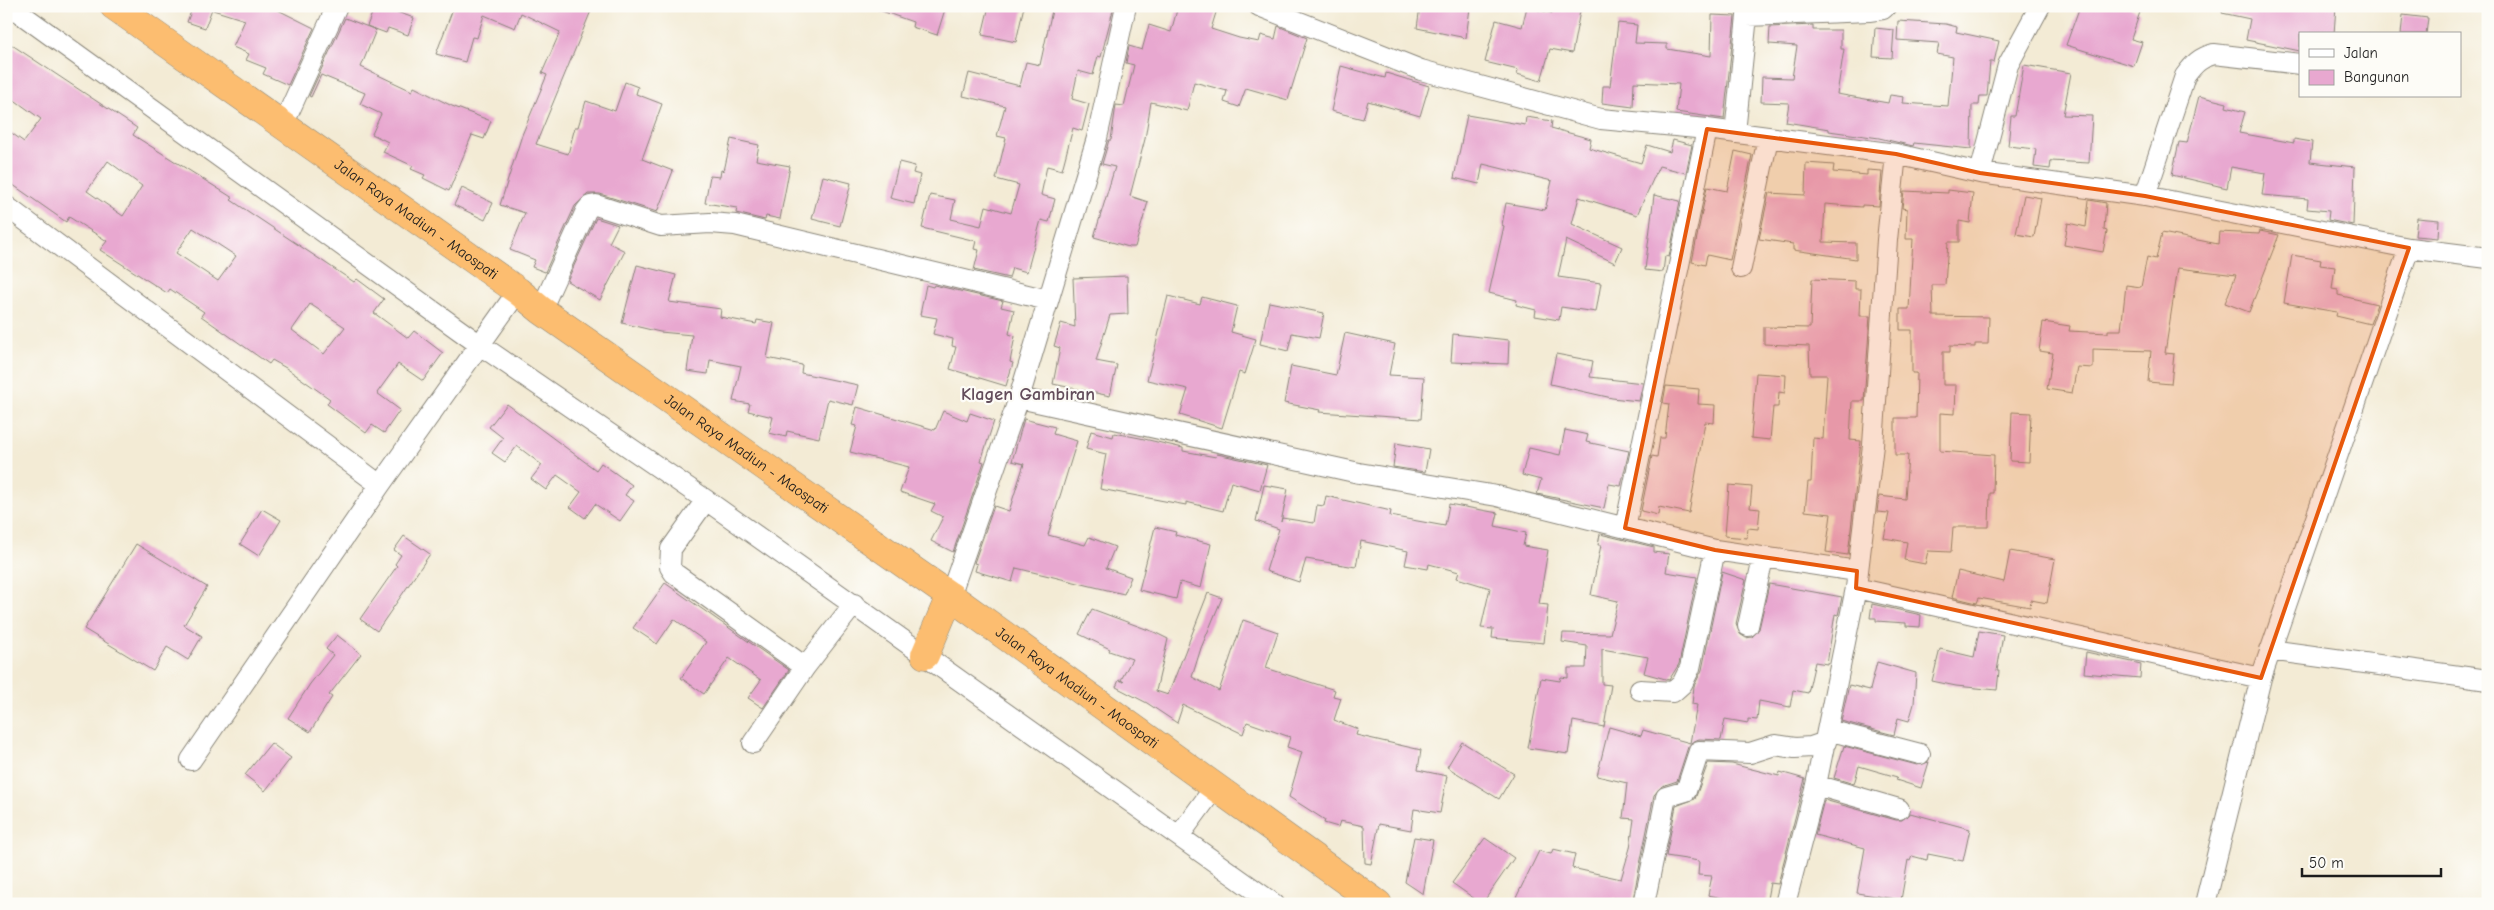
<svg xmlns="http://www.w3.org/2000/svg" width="2494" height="910" viewBox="0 0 2494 910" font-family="'Comic Neue',sans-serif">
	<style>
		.building { fill: #e8a8d0; fill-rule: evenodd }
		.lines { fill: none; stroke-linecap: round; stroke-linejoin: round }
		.street-casing { stroke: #888478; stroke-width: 22 }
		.highway-casing { stroke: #888478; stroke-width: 29 }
		.street { stroke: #fff; stroke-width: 20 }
		.highway { stroke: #fcbd6f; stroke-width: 28 }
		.marked { fill: #e8590c; fill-opacity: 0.2; stroke: #e8590c; stroke-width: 4; stroke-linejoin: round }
		.labels { text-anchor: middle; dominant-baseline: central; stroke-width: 4.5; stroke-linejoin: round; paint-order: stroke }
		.street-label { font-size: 15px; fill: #1c1c1c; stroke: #fdfcf7 }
		.quarter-label { font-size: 18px; font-weight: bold; fill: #634d5b; stroke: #fdfcf7 }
	</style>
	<rect width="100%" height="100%" fill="#fdfcf7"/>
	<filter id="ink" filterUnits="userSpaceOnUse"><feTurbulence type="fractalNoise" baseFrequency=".02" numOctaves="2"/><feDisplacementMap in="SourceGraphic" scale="10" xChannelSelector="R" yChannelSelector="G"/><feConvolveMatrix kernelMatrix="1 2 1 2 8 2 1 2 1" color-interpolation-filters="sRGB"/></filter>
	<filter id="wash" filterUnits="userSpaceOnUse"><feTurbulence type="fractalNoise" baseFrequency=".0096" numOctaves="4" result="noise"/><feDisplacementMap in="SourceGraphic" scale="20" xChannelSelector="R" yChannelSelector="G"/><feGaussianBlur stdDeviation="1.12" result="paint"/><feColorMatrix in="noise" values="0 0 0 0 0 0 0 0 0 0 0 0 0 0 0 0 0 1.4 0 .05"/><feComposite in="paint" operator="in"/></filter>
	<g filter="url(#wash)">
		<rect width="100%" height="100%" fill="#f3ebd5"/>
		<g id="blocks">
			<path class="building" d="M193,6h20l-8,22 -18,-6z
				M213,6h57l44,22 -26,57 -25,-11 3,-6 -20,-8 3,-6 -16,-7 12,-27 -32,-10z
				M375,6h21l-2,5 20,7 -6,17 -20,-7 -2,5 -19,-7z
				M454,6h139l-57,138 32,10 7,-27h3l8,-26 29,10 10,-29 13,5 -2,7 26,10 -20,55 31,12 -16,41 -57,-18h-12l-13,12 -30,66 -13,-5 3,-7 -25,-10 15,-37 -25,-8 22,-70 25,-60 -5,-2 18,-41 -39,-19 -6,15 -31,-13 -7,23 -5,-1 -7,25 -29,-8z
				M876,6h70l-9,29 -25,-8 1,-5 -37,-13z
				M989,6h35l-8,36 -34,-7z
				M1053,6h61l-13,51 -3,-1 -5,19 -15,-4 -6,28 17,5 -7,27 -9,-3 -11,42 -15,-4 -6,29 14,4 -6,23 -8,-2 -14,52 -15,-4 -3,10 -35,-8 5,-20 -5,-1 2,-8 -54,-13 8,-33 25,5 -4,19 30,7 5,-20 25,7 8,-28 -23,-6 10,-41 -9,-2 8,-30 -42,-10 6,-23 51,13 6,-24 14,3z
				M1178,6h40l-7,23 28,9 20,4 2,-7 14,4 3,-13 29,12 -19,62 -42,-12 -7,19 -15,-5 3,-11 -33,-9 -7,29 -36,-9 -6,37 -15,57 18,6 -13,45h-6l-35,-10 21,-70 -13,-3 7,-24h2l5,-35 8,1 10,-41 -8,-2 3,-17 13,4 7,-25 22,7z
				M1420,6l50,2 -4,30 -49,-10z
				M1553,6h28l-9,47 -22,-4 -9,32 -24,-7 1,-4 -33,-8 11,-42 26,7 5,-20 25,6z
				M2080,6h46l14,6 -9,27 11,3 -8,24 -68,-21z
				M2223,6h113l-2,28h-34v17l-54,-11 4,-21 -28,-6z
				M1712,15l23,1 -11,103 -48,-7 3,-28 -45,-2 -1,25 -31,-4 1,-17h7l8,-63 19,2 -2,18 32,1v5l44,7z
				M2403,15l25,3 -2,16h-25z
				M345,18l31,12 -15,37 51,24 2,-4 38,19 39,15 -7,18 -12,-4 -23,56 -26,-13 2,-3 -14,-6 2,-3 -30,-14 5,-10 -16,-8 9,-20 -21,-10 5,-11 -44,-18 -10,22 -2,-1z
				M1898,21l48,3 11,3 -1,5 43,9 -5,21h-4l-3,34h-7l-1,9h-7l-1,44 -57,-6 -1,3 -34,-8 -50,-7v-2l-43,-7 3,-19 -28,-1 1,-25 30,1 5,-32 -28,-2 1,-17 43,-2v5h28v19h3l-7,45 51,9 2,-8 14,2 -1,6 45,3 5,-49 -16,-3 2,-11 -42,-3z
				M1875,28l19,2 -2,28 -19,-1z
				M6,41l131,87 -4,7 100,63 -2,2 123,82 3,-3 27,20 -10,14 34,25 6,-7 29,22 -20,28 -25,-17 -21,29 23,17 -16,23 -12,-8 -6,8 -39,-29 3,-5 -44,-31 -14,-8 -3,4 -68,-48 3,-4 -34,-23 -3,4 -67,-43 7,-9 -38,-24 -3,5 -60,-42v-51l18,13 17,-23 -35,-25zM108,161l34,25 -19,30 -36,-25zM193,228l43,28 -18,25 -42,-28zM310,304l35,23 -21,27 -32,-24z
				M2024,65l47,8 -8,42 29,1 -3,47 -38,-2 -1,8 -16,-2 2,-18 -28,-3 3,-30h4z
				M1341,66l44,12 1,-5 43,13 -9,30 -52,-15 -5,18 -32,-8z
				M2199,96l28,7 -1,4 19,5 -6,21 55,10v-4l18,3 -2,20 45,5 -2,58 -25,-5 1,-9 -22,-2 1,-10 -46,-4 3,-22 -34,-6 -4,21 -55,-13 7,-33 8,1z
				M1467,115l58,10 1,-8 26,4 -1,7 40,11 -2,9 52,15 6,-18 23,7 3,-12 19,5 -6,28 -27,-7 -22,49 -58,-18 -7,27 50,23 -7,16 -49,-23 -8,37 43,6 -5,29 -35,-5 -2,13 -24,-4 1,-6 -20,-5 1,-5 -28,-7 15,-67 -2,-1 4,-22 39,7 7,-29 -69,-17 -4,20 -25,-6z
				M731,139l28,6 -3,15 34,6 -10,53 -14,-3 -1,4 -29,-7 1,-5 -32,-5 5,-27 10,1 1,-7 3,1z
				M1735,151l17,4 -22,105 -23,-5 -2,10 -13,-3 15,-75 20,4z
				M899,162l16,4 -2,7 7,2 -6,29 -24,-6z
				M1806,163l28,2 -1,7 34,3v-5l15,1 -3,35 -17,-1v2l-37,-3 -2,38 33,1v16l-63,-9v-6l-34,-5 10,-46 36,2z
				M823,176l28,7 -11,43 -28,-7z
				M462,188l31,15 -8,17 -31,-15z
				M1948,190l25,3 -3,30 -11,-2v21h-11l-3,43h-13l1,31 56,1 -1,27h-13v3l-25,-1v6h-7v33h13l-1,29 -15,-1v38l54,4 -1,38h-3l-1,34h-36l-2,25 -23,-1 -3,13 -21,-4 3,-18 -23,-4 5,-25 -12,-1 2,-16 26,3 3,-44h-13v-37h21l1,-45h-5v-43h-12v-21h9l4,-70h-7l1,-30 -5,-1 2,-17 44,2z
				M1654,195l26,6 -11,56 -4,-1 -2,16 -18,-2z
				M2024,195l17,3 -7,39 -18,-3z
				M2089,200l17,3 -2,27 3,1 -4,21 -39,-7 4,-22 18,4z
				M596,218l22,7 -9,18 16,8 -25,49 -33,-19z
				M2417,218l22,2 -1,18 -23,-2z
				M2260,231l19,4 -30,77 -24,-9 11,-28 -58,-7 -13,85 9,1 -3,30 -23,-2 3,-31 -58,-2v19l-16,-1 -5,26 -25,-4 6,-36 -14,-2 4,-29 27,4 -1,5 39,2v-3h13l5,-45 15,2 6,-30 9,2 6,-26 56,11 1,-12 40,2z
				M2292,255l29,5 -1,5 15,2 -3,22 6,1v5l39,9 -7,20 -34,-8 1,-4 -53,-9z
				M637,265l39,10 -7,27 52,7 -1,8 36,7 1,-4 17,3 -7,35 35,7 -1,8 57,12 -5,20 -25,-6 -9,39 -32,-7 -1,6 -17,-4 4,-16 -25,-6 2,-7 -17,-3 8,-35 -31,-6 -2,14 -21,-3 5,-36 -32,-3 -38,-9z
				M1127,276l1,38 -18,1 -14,46 21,4 -7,31 -57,-12 7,-36 -6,-2 7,-23 14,4 -2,-49z
				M1812,279l43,2v8h6l-1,27h10l-6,85h-12l-2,39 11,1 -13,114 -22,-3 5,-38 -26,-3 3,-29h3l2,-44 10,1 4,-64h-17l-1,-29 -45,-2v-17l46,1z
				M926,285l7,2 1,-2 69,16 -2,6 13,3 -5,24 6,2 -5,26 3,1 -7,23 -56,-17 6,-22 -4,-1 1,-7 -20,-5 4,-16 -17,-3z
				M1168,296l32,8 2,-7 35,9 -6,26 25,7 -11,35 -6,-2 -17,56 -42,-13 8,-26 -41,-9z
				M1269,302l55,11 -5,25 -27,-5 -4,18 -28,-7z
				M1345,333l50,11 -6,31 35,2 -3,42 -102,-7 1,-2 -36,-7 7,-37 45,9z
				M1453,334l56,6 -1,24 -57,-2z
				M1556,354l37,7 -3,16 53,6 -4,18 -27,-3 -62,-14z
				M1756,373l30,2 -1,18 -6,-1 -1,15h-5l-3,33 -19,-2z
				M1666,386l33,3 -1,15 17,1 -1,18 -9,-1 -16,91 -30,-6 -1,8 -17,-4 11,-55 5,1 3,-19h5l4,-34 -6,-1z
				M507,404l89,66 5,-7 31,22 -7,10 9,6 -14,20 -25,-17 -10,14 -15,-11 11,-15 -24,-17 -11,15 -15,-11 11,-14 -25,-19 -12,16 -13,-9 11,-15 -14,-11z
				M857,407l78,23 8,-19 24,10 3,-8 24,8 -13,40 3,1 -31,90 -22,-11 12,-24 -12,-6 4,-7 -35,-12 9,-25 -59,-15 7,-26 -5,-1z
				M2012,412l19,1 -2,49 -19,-1z
				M1024,419l31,8 -2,7 24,7 -29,94 37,10 4,-8 26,10 -9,21 25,9 -7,17 -108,-26 -4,14 -37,-11 2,-7 -3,-1 20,-57 15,5 15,-47 -12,-3z
				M1565,430l23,5 -2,7 43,9 -8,35 -12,-2 -5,24 -67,-14 4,-14 -19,-5 7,-27 31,7z
				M1091,431l22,6 1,-4 26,5 43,10v3l33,6 1,-3 50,11 -7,25 -29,-8 -8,29 -37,-9v3l-86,-16 6,-35 -20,-5z
				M1396,443l33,6 -4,23 -32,-5z
				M1264,485l24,4 -7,33 1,-4 32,5 3,-18 7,1 2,-10 65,15 -1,5 55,10 4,-22 49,9 -3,13 31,7 -3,13 25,4 -9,54 9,1 -4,38 -52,-5 1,-9 -12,-1 9,-40 -33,-10 2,-6 -30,-8 -1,5 -23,-4 3,-14 -47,-10 -5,26 -50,-8 -7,23 -33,-11 13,-42 -23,-8z
				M1729,485l23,2 -2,21 10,1 -2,20 -10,-1 -1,10 -22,-2z
				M262,509l19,11 -22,36 -19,-12z
				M1155,527l21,5 -1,3 36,9 -10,44 -21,-6 -4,17 -37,-9z
				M1600,534l54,13v5l15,2 -3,18 31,5 -18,87 -10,16 -25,-7 4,-16 -46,-8v35l9,1 -7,42 -31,-6 -5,33 -40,-6 13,-70 19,3 1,-4 7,1v-10h18l1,-22 -25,-4 1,-9 47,1 8,-33 -27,-6 10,-50h-3z
				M404,536l26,18 -53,77 -17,-12 37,-53 -2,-2 6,-9 -7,-5z
				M136,544l71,43 -23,38 18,11 -14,24 -21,-13 -14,24 -69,-42z
				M2010,551l45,8 -8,44 -16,-3 -1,7 -51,-9 -2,5 -25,-6 6,-26 46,11z
				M1722,572l24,8 -10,44 4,10 6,4 6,-1 7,-8 10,-45 73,13 -4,18 -3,-1 -8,50 -12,-2 -7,31 -15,-3 -3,17 -31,-6 -2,19 -9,-1v4l-23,-4 -4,21 -22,-1 -7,3 -4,5 -11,34 -15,5 -8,9 -22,109 -19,-6 -2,6h-98l26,-53 12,3 2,-5 22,5 -3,14 49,11 9,-31 4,-29 -11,-1 4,-35 -30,-7 12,-49 32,9 2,-6 47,13 7,-38 -5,-1 2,-18 8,-16z
				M665,583l124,87 -26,38 -15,-10 13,-18 -32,-22 -25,36 -23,-16 25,-36 -32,-23 -17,25 -24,-16z
				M1208,593l14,5 -21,50 -9,29 27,14 24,-71 35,12 -12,36 69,22 -2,6 8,2 -7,22 24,9 -2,6 65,15 -3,20 29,6 -7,37 -26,-4 -3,21 -32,-6 -8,40 -6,-1 -1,-37 -24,-5 -2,6 -14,-4 1,-3 -36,-23 13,-45 -15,-5 3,-10 -43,-15 -4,12 -60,-29 -6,18 -30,-20 -31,-16 3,-7 5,2 -3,-2 11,-21 -23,-8 1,-2 -31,-15 13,-25 62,23 14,7 -12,52 12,4z
				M1872,604l49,11 -1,12 -14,-1v-3l-30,-2v-3h-6z
				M1979,631l24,4 -6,36h2l-2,19 -41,-4 -24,-5 8,-32 34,8z
				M337,635l24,19 -32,41 3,2 -22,35 -22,-14 22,-34 23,-29 -7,-6z
				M2086,652l55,12 -1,14 -56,-5z
				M1877,662l39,11 -2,31 -5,17 -11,-3 -4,17 -53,-14 8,-36 21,5z
				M1462,742l52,32 -15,25 -52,-32z
				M271,743l20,15 -26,33 -20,-16z
				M1844,746l73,19 12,-3 -8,26 -25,-8 1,-3 -38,-11 -5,18 -20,-6z
				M1708,763l24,1 47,12 1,-4 25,7 -27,105 -8,-1 -4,21h-15l-43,-9 4,-19 -14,-1 1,-14 -33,-5 10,-50 19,-7z
				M1824,800l72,20h6l8,-7 60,16 -7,32 -35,-7 -1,6 -15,-4 -2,5 -2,-1 -7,40 -44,-7 8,-45 -50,-13z
				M1414,837l19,3 -10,54 -18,-12z
				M1485,838l29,20 -32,46 -30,-21z"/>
		</g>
	</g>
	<g filter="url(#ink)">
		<use href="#blocks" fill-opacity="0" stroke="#888478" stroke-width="1"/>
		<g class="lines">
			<g class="street-casing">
				<path id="street" d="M10,6l470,339 226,155 568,404
					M1259,6l162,64 180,49 106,10 189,25 84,19 165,23 264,52 79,10
					M1747,16l122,-5 14,-2 3,-3
					M283,125l54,-119
					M1735,133l13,-127
					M1980,173l28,-108 32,-59
					M2145,196l40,-120c9,-12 14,-18 29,-22l86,10
					M6,206l374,279
					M1741,268l27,-130
					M541,310l45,-99 4,-5 6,-1 65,21 49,-3 25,2 313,75
					M1019,398l340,75 138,23 218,54 142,21
					M706,500l-35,49 -1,18 4,6 131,94
					M1625,528l82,-399
					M1856,588l405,90
					M950,596l69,-198 78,-260 29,-132
					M1748,626l15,-68
					M2270,650l218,30
					M1640,690l33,2 9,-8 8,-16 25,-118
					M1828,730l92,24
					M753,743l52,-76 49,-63
					M191,760l189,-275 138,-194
					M1816,785l83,24
					M1179,836l36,-49
					M1644,904l22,-107 20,-6 13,-40 51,2 25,-8 20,3 16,-1 15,-5
					M1785,904l31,-119 40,-197 17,-143 14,-205 9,-86
					M2205,904l56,-226 148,-430"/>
			</g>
			<g class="highway-casing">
				<g id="highway">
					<path id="s1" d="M114,6l404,285 23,19 409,286 428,308"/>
					<path d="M925,655l25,-59"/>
				</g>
			</g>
			<use href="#street" class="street"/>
			<use href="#highway" class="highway"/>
		</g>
	</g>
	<path class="marked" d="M1707,129l189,25 84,19 165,23 264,52 -148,430 -405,-90 1,-17 -142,-21 -90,-22z"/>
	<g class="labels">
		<g class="street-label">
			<text stroke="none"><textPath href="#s1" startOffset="370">Jalan Raya Madiun - Maospati</textPath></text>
			<text stroke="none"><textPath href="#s1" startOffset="775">Jalan Raya Madiun - Maospati</textPath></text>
			<text stroke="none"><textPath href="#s1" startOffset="1180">Jalan Raya Madiun - Maospati</textPath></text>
		</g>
		<g class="quarter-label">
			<text x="1028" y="394">Klagen Gambiran</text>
		</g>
	</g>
	<rect width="2494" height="910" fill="none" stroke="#fdfcf7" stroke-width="25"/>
	<rect x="2299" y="32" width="162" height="65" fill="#fdfcf7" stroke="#a3a29f"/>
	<rect x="2309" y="49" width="25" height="8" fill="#ffffff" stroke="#a3a29f"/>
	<text x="2344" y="58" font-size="15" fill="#1c1c1c">Jalan</text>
	<rect x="2309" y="70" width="25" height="15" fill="#e8a8d0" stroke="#a3a29f"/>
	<text x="2344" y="82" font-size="15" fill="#1c1c1c">Bangunan</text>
	<path d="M2302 868v8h139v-8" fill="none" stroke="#1c1c1c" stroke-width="2.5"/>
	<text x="2309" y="868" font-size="15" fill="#1c1c1c" stroke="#fdfcf7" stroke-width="4" paint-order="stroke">50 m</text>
</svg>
